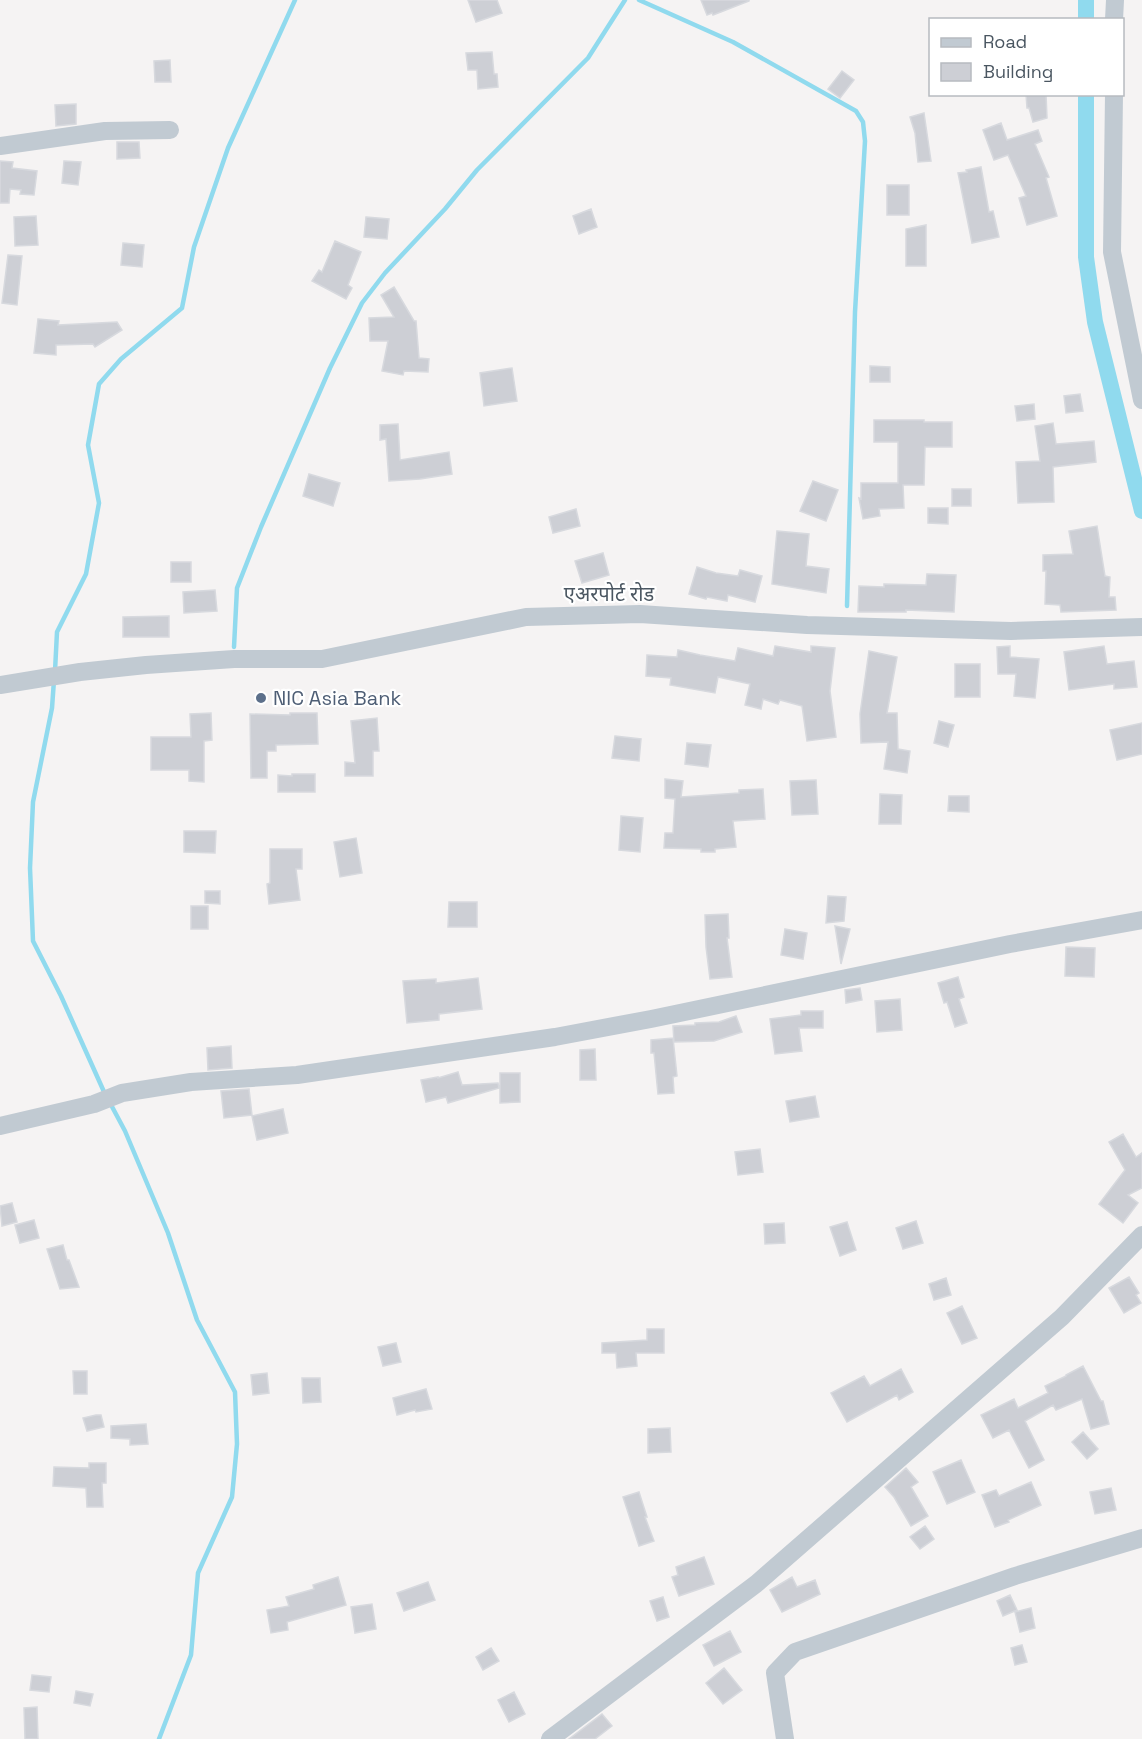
<svg xmlns="http://www.w3.org/2000/svg" width="1142" height="1739" viewBox="0 0 1142 1739" font-family="'Space Grotesk','Noto Sans Devanagari',sans-serif">
	<style>
		.lines { fill: none; stroke-linecap: round; stroke-linejoin: round }
		.stream { stroke: #90daee; stroke-width: 4.5 }
		.canal { stroke: #90daee; stroke-width: 16 }
		.building { fill: #cdcfd5; stroke: #d7d9de; stroke-width: 1.5 }
		.minor { stroke: #c1cad2; stroke-width: 18 }
		.service-dot { fill: #5c6f8a; stroke: #fff; stroke-width: 2 }
		.labels { text-anchor: middle; dominant-baseline: central; stroke-width: 4.5; stroke-linejoin: round; paint-order: stroke }
		.street-label { font-size: 20px; fill: #4a5661; stroke: #fff }
		.service-label { font-size: 20px; fill: #4e5e75; stroke: #fff; text-anchor: start }
	</style>
	<rect width="100%" height="100%" fill="#f5f3f3"/>
	<g class="lines">
		<path class="stream" d="M639,0l94,42 123,69 7,11 2,19 -10,171 -8,294
			M234,647l3,-59 24,-61 69,-159 32,-65 23,-30 60,-64 32,-39 111,-112 37,-58
			M55,671l2,-39 29,-58 13,-71 -11,-58 11,-61 22,-25 61,-51 12,-61 34,-99 67,-148
			M54,680l-2,28 -19,94 -3,66 3,73 28,55 44,98
			M109,1101l16,30 43,102 29,87 38,72 2,52 -5,53 -34,76 -7,82 -32,84"/>
		<path class="canal" d="M1086,20v-20
			M1086,94v163l9,65 47,189"/>
	</g>
	<path class="building" d="M468,0h29l5,13 -26,9z
		M701,0h48v1l-36,14 -1,-2 -5,2z
		M492,52l2,22h3l1,13 -20,2 -1,-19h-9l-2,-17z
		M170,60l1,22h-16l-1,-21z
		M842,71l12,9 -14,18 -12,-9z
		M1026,94h20l1,24 -14,4 -4,-14h-2z
		M76,104v20l-20,2 -1,-21z
		M924,113l7,48 -13,1 -3,-29 -5,-16z
		M1001,123l6,17 31,-10 4,11 -7,3 14,33 -3,1 11,38 -30,9 -8,-27 7,-2 -18,-41 -14,5 -11,-30z
		M117,142h22l1,16 -23,1z
		M0,161l13,1 -1,6 25,3 -3,24 -14,-1 1,-4 -11,-1 -1,14h-9z
		M64,161l17,1 -3,23 -16,-2z
		M981,167l8,45 4,-1 6,26 -27,6 -14,-70 9,-1 -1,-2z
		M887,185h22v30h-22z
		M591,209l6,18 -18,7 -6,-18z
		M36,216l2,29 -23,1 -1,-29z
		M366,217l23,2 -2,20 -23,-2z
		M926,225v41h-20v-37z
		M335,241l26,11 -13,33 4,3 -6,11 -34,-18 7,-11 3,2z
		M123,243l21,2 -2,22 -21,-2z
		M8,255l14,1 -5,49 -15,-2z
		M394,287l20,34h2l3,37 10,1 -1,13 -24,-1 -1,4 -21,-4 6,-30h-18l-1,-23 25,-1 -13,-22z
		M38,319l21,2 -1,4 59,-3 5,8 -27,17 -2,-3 -37,1v10l-22,-2z
		M870,366l20,1v15h-20z
		M512,368l5,33 -33,5 -4,-33z
		M1080,394l3,17 -17,2 -2,-17z
		M1034,404l1,15 -18,2 -2,-15z
		M874,420h50v2h28v25h-27l-1,38h-21l1,23 -25,1 1,7 -17,3 -4,-21 2,1v-16h37v-41h-24z
		M1053,423l3,21 38,-3 2,21 -43,5 1,35 -36,1 -2,-41 24,-1 -5,-35z
		M398,424l2,36 49,-8 3,22 -32,5 -31,2 -3,-42 -6,1v-15z
		M309,474l31,9 -7,23 -30,-10z
		M813,481l25,9 -12,31 -26,-10z
		M952,489h19v17h-19z
		M928,508h20v16l-20,-1z
		M576,509l4,17 -27,7 -4,-16z
		M1097,526l8,50 5,1 -1,20h6l1,13 -55,2 -1,-7 -15,-1 1,-33h-3v-16l30,-1 -4,-23z
		M777,531l32,3 -3,32 23,3 -3,24 -54,-9z
		M603,553l6,22 -27,8 -7,-22z
		M171,562h20v20h-20z
		M697,567l19,6 22,3 2,-6 22,6 -7,26 -27,-7 -1,6 -20,-4 -1,2 -17,-5z
		M927,574l29,1 -2,37 -48,-2v2h-48l1,-26 25,1v-3l42,1z
		M215,590l2,21 -33,2 -1,-21z
		M169,616v21h-46v-20z
		M775,646l36,6v-6l24,2 -5,43 6,46 -29,4 -5,-35 -22,-6 -2,4 -15,-5 -2,10 -16,-4 5,-21 -32,-7 -3,16 -45,-8 1,-7 -25,-2 1,-21 30,2 1,-7 22,5 35,6 3,-13 35,8z
		M1010,646v11l29,2 -4,39 -21,-2 2,-22h-18l-1,-27z
		M1104,646l3,18 27,-3 3,26 -23,2v-5l-45,6 -5,-38z
		M869,651l28,6 -10,56h10l1,36 12,2 -3,22 -23,-4 4,-27 -27,1 -1,-29z
		M955,664h25v33h-25z
		M211,713l1,27 -8,1v41l-15,-1v-11h-38v-33h40l-1,-23z
		M290,713h27l1,31 -42,1v6h-9v27h-16l-1,-64 40,1z
		M377,718l2,33h-6v25h-28v-14l10,1 -4,-42z
		M939,721l15,4 -6,22 -14,-4z
		M1142,723v31l-25,6 -7,-30z
		M615,736l26,3 -2,22 -27,-3z
		M687,743l24,2 -3,22 -23,-3z
		M292,774h23v18h-37v-17l14,1z
		M665,779l18,2 -2,16 58,-4v-3l24,-1 2,30 -32,2 3,26 -21,2v3h-14v-3l-37,-1 1,-15h8l2,-34 -10,-1z
		M816,780l2,34 -26,1 -2,-34z
		M880,794l22,1 -1,29h-22z
		M949,796h20v16l-21,-1z
		M621,816l22,2 -3,34 -21,-2z
		M184,831h32l-1,22 -31,-1z
		M356,838l6,35 -22,4 -6,-35z
		M270,849h32v20h-6l4,31 -31,4 -2,-20 3,-1z
		M205,891h15v13l-15,-1z
		M828,896l18,1 -2,24 -18,2z
		M449,902h28v25h-29z
		M191,906h17v23h-17z
		M728,914l1,24h-2l5,39 -22,2 -4,-32 -1,-32z
		M835,926l15,3 -9,35z
		M785,929l22,4 -4,26 -22,-4z
		M1066,947l29,1 -1,29 -29,-1z
		M958,977l6,20 -5,2 8,24 -12,4 -8,-25 -3,1 -6,-20z
		M478,978l4,31 -43,5v6l-32,3 -4,-42 33,-2v4z
		M860,988l2,12 -16,3 -1,-13z
		M900,999l2,31 -25,2 -2,-31z
		M801,1011h22v17h-24l3,23 -27,3 -5,-35 31,-4z
		M736,1016l6,16 -28,9 -40,1 -1,-16 22,-1v-2l24,-1z
		M673,1038l4,38 -4,1 1,16 -16,1 -4,-41h-3v-13z
		M231,1046l1,22 -24,2 -1,-22z
		M595,1049l1,31h-16v-30z
		M458,1072l4,13 36,-2 1,5 -51,15 -2,-6 -20,5 -5,-22 17,-3v1z
		M500,1073h20v29l-20,1z
		M249,1089l3,26 -28,3 -3,-27z
		M815,1096l4,21 -29,5 -4,-21z
		M283,1109l5,24 -31,7 -5,-24z
		M1123,1134l13,23 6,-4v35l-14,7 10,8 -15,20 -24,-19 26,-34 -16,-28z
		M760,1149l3,23 -25,3 -3,-23z
		M12,1203l5,19 -15,4 -2,-20z
		M34,1220l5,18 -19,5 -5,-18z
		M916,1221l7,22 -20,6 -7,-21z
		M847,1222l9,28 -16,6 -10,-29z
		M784,1223l1,20 -20,1 -1,-20z
		M63,1245l4,15h2l10,27 -19,2 -13,-40z
		M1129,1277l10,16 -3,2 5,8 -17,10 -15,-25z
		M946,1278l5,17 -17,5 -5,-16z
		M962,1306l15,32 -15,6 -15,-31z
		M647,1329h17v24h-28l1,13 -20,2 -1,-15h-14v-10l45,-3z
		M396,1343l5,19 -18,4 -5,-19z
		M1083,1366l18,35h2l6,23 -18,5 -9,-30 -26,11 -3,-5 -28,16 19,39 -15,8 -20,-38 -16,8 -12,-23 33,-16 4,9 30,-15 -3,-7 21,-10v-1z
		M901,1369l12,23 -14,8 -2,-5 -50,27 -16,-29 33,-17 6,10z
		M73,1371h14v23h-13z
		M267,1373l2,20 -16,2 -2,-20z
		M302,1378h18l1,24 -18,1z
		M426,1389l6,20 -16,3 -1,-2 -18,5 -4,-17z
		M96,1415h5l3,12 -17,4 -4,-13z
		M146,1424l2,20 -18,1v-6l-19,-1v-12z
		M670,1428l1,24 -23,1v-24z
		M1083,1432l15,17 -11,10 -15,-17z
		M961,1460l14,32 -28,12 -14,-32z
		M89,1463h17v20h-4l1,24h-16l-1,-19 -33,-2 1,-19 35,1z
		M906,1468l12,14 -7,5 17,29 -17,10 -17,-29 -9,-10z
		M1031,1482l10,23 -33,15 1,2 -14,5 -13,-32 14,-5 3,6z
		M1111,1488l5,22 -21,4 -5,-22z
		M639,1492l8,25h-2l9,24 -15,5 -16,-49z
		M925,1526l9,13 -14,10 -10,-12z
		M704,1557l10,27 -35,12 -7,-19 6,-2 -2,-8z
		M338,1577l8,28 -59,17 1,8 -17,3 -4,-23 22,-4 -3,-9 28,-8 -1,-4z
		M792,1577l5,10 18,-7 5,14 -38,18 -12,-22z
		M428,1582l7,18 -31,11 -7,-18z
		M1010,1595l7,15 -14,6 -6,-15z
		M663,1597l6,20 -12,4 -7,-20z
		M372,1604l4,25 -21,4 -4,-26z
		M1031,1608l4,20 -15,4 -5,-20z
		M730,1631l11,21 -27,14 -11,-21z
		M1022,1645l5,17 -12,3 -4,-17z
		M491,1648l8,13 -16,9 -7,-13z
		M724,1668l18,22 -19,14 -17,-21z
		M32,1675l19,2 -2,15 -19,-2z
		M76,1691l17,3 -3,12 -16,-3z
		M514,1692l11,22 -16,8 -11,-22z
		M37,1707l1,32h-13l-1,-31z
		M602,1714l10,12 -17,13h-26z"/>
	<g class="lines">
		<path class="minor" d="M1114,20l1,-20
			M1114,94l-2,158 30,148
			M0,146l105,-15 65,-1
			M0,685l80,-13 66,-7 88,-6h88l204,-42 114,-3 167,11 204,6 131,-4
			M0,1126l94,-22 28,-11 69,-11 106,-7 258,-38 96,-18 359,-75 132,-24
			M550,1739l206,-155 306,-267 80,-82
			M785,1739l-10,-66 20,-21 220,-76 127,-38"/>
	</g>
	<circle class="service-dot" cx="261" cy="698" r="6"/>
	<g class="labels">
		<g class="street-label">
			<text x="609" y="594">एअरपोर्ट रोड</text>
		</g>
		<g class="service-label">
			<text x="273" y="698">NIC Asia Bank</text>
		</g>
	</g>
	<rect x="929" y="18" width="195" height="78" fill="#ffffff" stroke="#b7bbc0" stroke-width="1.5"/>
	<rect x="941" y="38" width="30" height="9" fill="#c1cad2" stroke="#b7bbc0" stroke-width="1.5"/>
	<text x="983" y="48" font-size="18" fill="#4a5661">Road</text>
	<rect x="941" y="63" width="30" height="18" fill="#cdcfd5" stroke="#b7bbc0" stroke-width="1.5"/>
	<text x="983" y="78" font-size="18" fill="#4a5661">Building</text>
</svg>
